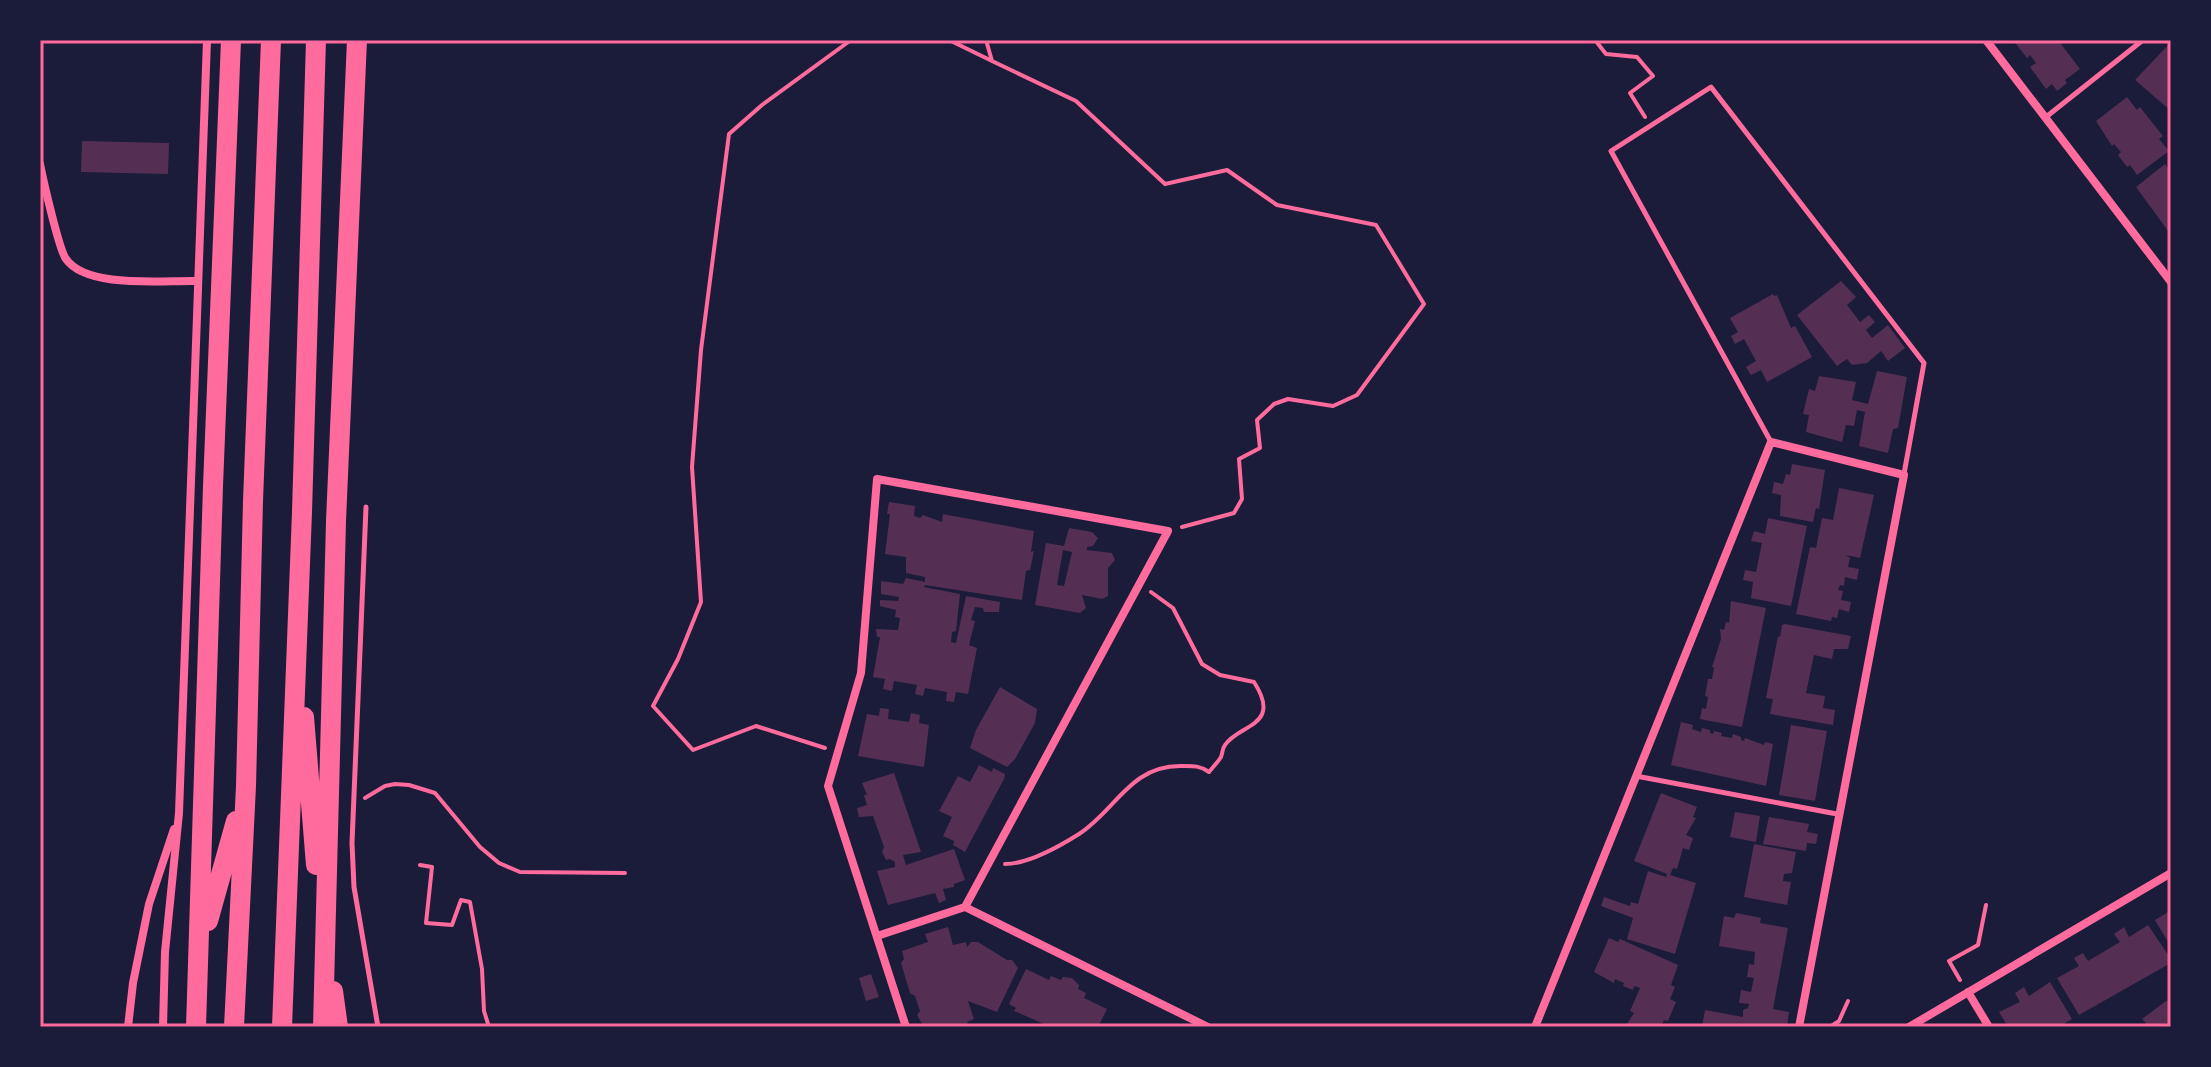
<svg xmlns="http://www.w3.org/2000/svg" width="2211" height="1067" viewBox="0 0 2211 1067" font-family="Signika,sans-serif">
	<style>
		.building { fill: #542f53; fill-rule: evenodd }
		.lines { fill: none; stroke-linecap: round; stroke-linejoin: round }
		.path { stroke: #ff6b9d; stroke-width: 4 }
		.service { stroke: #ff6b9d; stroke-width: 5 }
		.minor { stroke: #ff6b9d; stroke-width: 8 }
		.motorway { stroke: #ff6b9d; stroke-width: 20 }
		.neatline { fill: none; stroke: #ff6b9d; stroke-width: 3 }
	</style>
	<rect width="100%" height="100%" fill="#1b1b3a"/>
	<path class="building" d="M2013,40h45l22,29 -15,11 2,3 -10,8 -5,-7 -6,5 -16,-22 6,-4 -6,-8 -3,3z
		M2171,42v69l-36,-31z
		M2127,97l10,13 3,-3 23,29 -4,3 10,12 -32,24 -7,-10 -3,2 -9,-12 3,-3 -7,-8 -2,2 -16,-25z
		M82,141l87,2 -1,31 -87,-2z
		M2165,164l6,8v63l-35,-48z
		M1841,281l15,16 -9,8 13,17 9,-7 6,7 -9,8 6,8 16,-13 17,23 -17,13 -7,-10 -14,12 -15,2 -5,-6 -10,7 -40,-51z
		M1773,294l1,2 3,-1 14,33 4,-2 17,31 -45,25 -6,-12 -10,5 -5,-8 10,-6 -12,-22 -9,5 -4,-8 7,-4 -8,-14z
		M1877,371l30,6 -9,51 -5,1 -5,24 -29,-7 6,-34 -8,-2 -3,16 -8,-1 -4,17 -36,-10 3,-17 -6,-1 6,-25 6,2 4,-15 37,6 -4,18 16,4z
		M1792,464l33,6 -6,39 -3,-1 -3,14 -33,-6 1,-21 -9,-2 2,-11 9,2 3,-10 4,1z
		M1839,488l35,7 -14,63 -14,-3 4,3 -2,9 11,2 -2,11 -12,-3 -1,9 -4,-1 -2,5 5,1 -2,9 10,2 -2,10 -10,-3 -2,9 -5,-1 -1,4 -35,-7 14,-67 6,1 6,-30 11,2z
		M889,502l26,4 -1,10 6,2 3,-3 19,7 1,-8 91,17 -3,21 3,-1 -4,19 -4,1 -4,29 -97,-15 -1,2 36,7 -4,37 -4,1 -1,10 5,1 10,-47 34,6 -1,10h-15l-1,-4 -8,-1 -4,13 4,1 -6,24 8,3 -9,46 -12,-2 -2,10 -8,-1 1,-9 -22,-4 -2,8 -8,-2 2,-9 -23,-4 -2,10 -9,-2 2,-10 -12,-2 7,-40h-3l-1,-8 22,1 2,-12 -5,-1 1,-7 -16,-4v-6l18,1 1,-4 -18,-3v-13l22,3 3,-6 19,4v-5l-19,-4v-16l-21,-3 5,-40h-3z
		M1768,518l39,8 -16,80 -40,-8 2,-16 -10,-2 2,-10 11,2 6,-29 -11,-2 3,-10 11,3z
		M1069,528l23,4 6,6 -5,8 -6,1v3l25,3 3,7 -7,8v28l-6,3 -20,-4 4,13 -6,5 -45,-8 11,-62 18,3zM1063,550l9,2 -8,34 -7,-1z
		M1731,601l35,7 -24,119 -42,-8 2,-11 4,1 2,-12 -3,-1 3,-17h4l2,-11 -2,-1 9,-28 -1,-10 4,1 2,-8 3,1z
		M1785,624l66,12 -3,13h-14l-2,10 -18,-4 -8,38 19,3 -2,12 12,2 -2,15 -63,-11 3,-15 -7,-1 12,-62 2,1 2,-12z
		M1000,687l37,22 -2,14 -20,36 -8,8 -37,-19 6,-18z
		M880,708l9,1 -1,10 21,3 2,-9 9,2 -1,8 10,2 -5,42 -66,-11 9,-42 12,2z
		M1681,722l12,3 -1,4 9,3 1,-4 8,2v3l3,1 1,-3 8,2 -1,3 11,2 1,-4 8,3v3l3,1 1,-3 19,7 1,-3 8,2 -7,42 -95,-21z
		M1791,725l36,6 -12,70 -36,-6z
		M979,765l13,7 1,-4 12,6 -1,5 -39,73 -12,-7 1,-4 -11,-5 9,-19 -13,-6 19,-35 12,6z
		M894,773l27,79 -18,3 3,10 48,-16 11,31 -11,4v3l-11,2 3,11 -7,3 -4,-10 -47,12 -11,-34 18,-4v-5l-5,-3 -4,1 -4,-8 2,-5 -11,-31 -14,1 -2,-9 10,-3 -3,-10h3l-5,-12z
		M1661,793l36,14 -4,10 3,1 -10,17 7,3 -4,12 -6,-2 -6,21 -4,-1 -3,7 26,8 -21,71 -48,-15 6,-21 -32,-12 3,-9 26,9 1,-4 7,2 10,-33 18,6 1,-3 -33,-13z
		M1735,812l25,4 -4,26 -26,-5z
		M1769,817l40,7 -2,8 11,2 -2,10 -9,-1 -1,8 -43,-7z
		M1754,844l42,8 -4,21 -8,1 -1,7 8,1 -4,23 -43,-8z
		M2168,912h3v35l-16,-27z
		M1736,913l25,5 -1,5 28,5 -15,81 16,3 -2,15h-85l3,-17 38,7v-7l5,-2 1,-4 -10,-1 2,-13 10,2 3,-14 -7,-1 2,-13 5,1 1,-13 -36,-6 5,-30 10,2z
		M2148,925l23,34 -2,5 -90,51 -22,-37 22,-12 -5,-8 9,-5 5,8 32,-19 -6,-8 10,-7 5,10z
		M948,927l5,18 13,-3 1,5 4,-5h7l29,18h5l6,8 -21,44 -29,-11 6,18 -7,3 2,5h-45l-7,-12 3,-4 -5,-15 -5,-3 -9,-30 3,-4 -2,-8 26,-9 -3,-8z
		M1609,938l9,4 2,-3 58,26 -7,20 4,2 -5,12 6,3 -8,19 -4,-1 -3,7h-36l9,-14 -4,-2 10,-23 -6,-2 -1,4 -10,-4 1,-3 -9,-4 -1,4 -20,-11z
		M1026,969l23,11 2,-4 10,4 2,-3 9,1 7,7 -1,4 8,4 -2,5 23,11 -9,18h-47l-37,-16 2,-3 -7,-4z
		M871,974l8,23 -13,4 -7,-23z
		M2050,982l22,37 -13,8h-51l-9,-15 21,-10 -5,-9 9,-6 5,9z
		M2166,1001l5,1v25h-30l5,-4 -4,-4z"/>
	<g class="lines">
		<path class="path" d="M949,40l43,21 -6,-21
			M1595,40l11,14 31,3 16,19 -23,17 15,24
			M992,61l84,40 89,83 62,-14 50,35 99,20 48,79 -67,91 -24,11 -45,-7 -14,5 -17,16 3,28 -21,11 3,40 -8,14 -52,14
			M825,748l-69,-22 -63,24 -40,-44 25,-47 23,-57 -9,-135 9,-117 28,-216 33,-29 89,-65
			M365,798l20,-12 10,-2 14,1 26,8 45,54 19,16 21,9 105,1
			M1005,864c23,0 55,-18 74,-30 37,-24 51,-68 101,-68 12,0 19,-1 29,6 4,-5 9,-10 12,-15 2,-5 1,-8 4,-12 13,-21 58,-18 29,-63l-34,-7 -18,-11 -29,-56 -22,-16
			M420,865l12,2 -6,56 26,2 9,-25 9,2 12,67 2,42 5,16
			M1960,980l-11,-19 29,-16 8,-40
			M1830,1027l9,-6 9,-20"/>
		<path class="service" d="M2046,117l97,-77
			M1771,442l-160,-291 100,-64 213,276 -20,111
			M366,507l-14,336 2,44 24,140
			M1636,776l201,38"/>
		<path class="minor" d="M1986,40l185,242
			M40,164c3,15 19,86 26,95 21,30 97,21 131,22
			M965,907l243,120
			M877,936l88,-29
			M1968,992l21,35
			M128,1027l5,-44 16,-79 25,-75
			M163,1027l2,-75 14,-139 28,-773
			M906,1027l-78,-241 33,-113 16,-194 291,52 -203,376
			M1535,1027l236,-585 133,33 -105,552
			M1909,1027l262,-154"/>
		<path class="motorway" d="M304,717l12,148
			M208,921l28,-100
			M333,991l5,36
			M196,1027l17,-541 18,-446
			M234,1027l12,-241 7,-285 18,-461
			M282,1027l20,-515 14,-472
			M323,1027l13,-506 21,-481"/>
	</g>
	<rect width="2211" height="1067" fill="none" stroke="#1b1b3a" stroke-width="84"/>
	<rect x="42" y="42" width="2127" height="983" class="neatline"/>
</svg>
